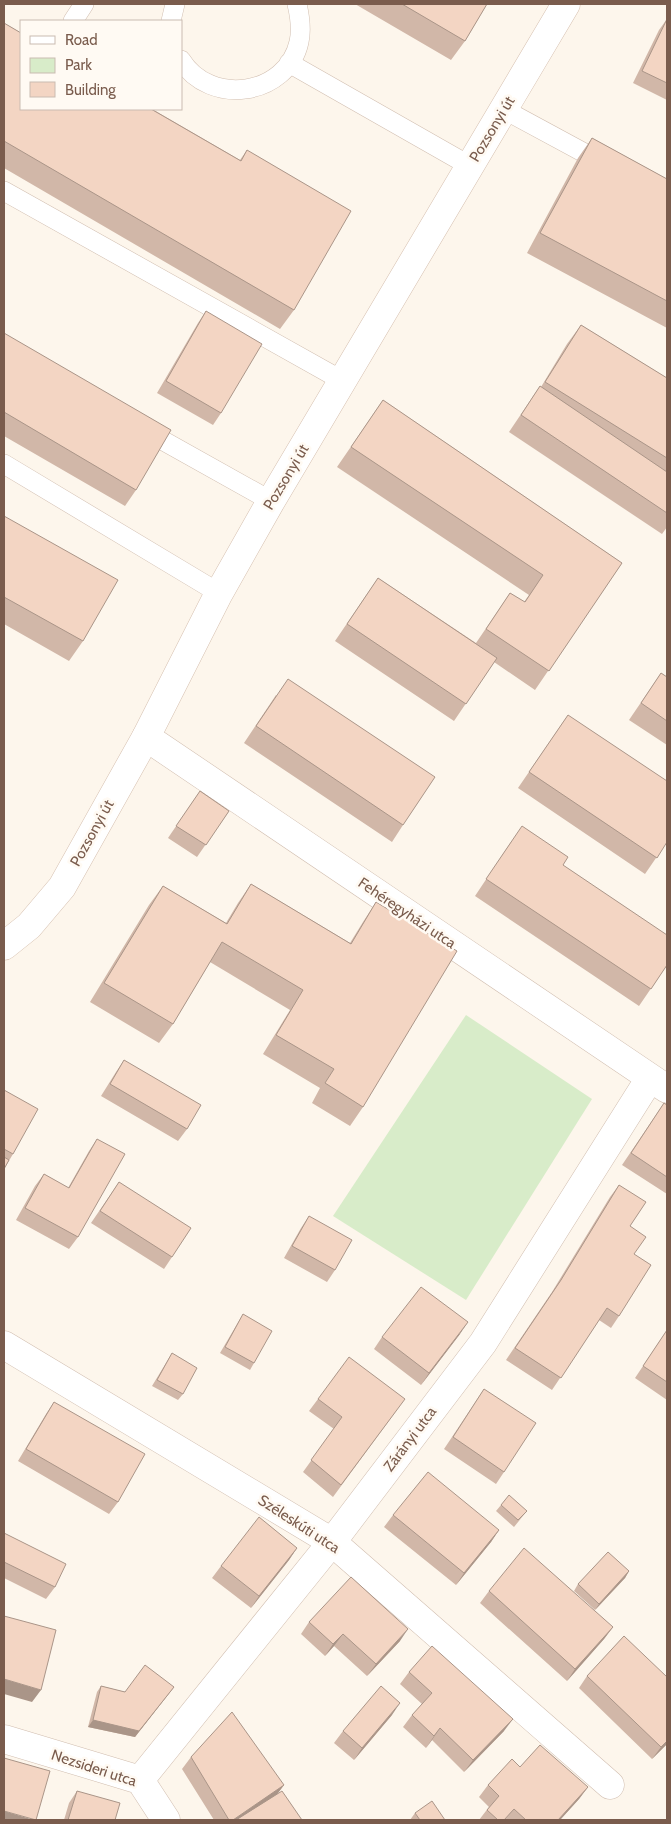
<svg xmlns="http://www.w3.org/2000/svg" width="671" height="1824" viewBox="0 0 671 1824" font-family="Cabin,sans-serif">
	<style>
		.park { fill: #d8ecc9 }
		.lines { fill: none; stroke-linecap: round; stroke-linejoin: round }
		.service-casing { stroke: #d1beb0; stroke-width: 20 }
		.minor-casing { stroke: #d1beb0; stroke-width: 29 }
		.secondary-casing { stroke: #d6c0b0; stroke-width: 29 }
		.service { stroke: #fff; stroke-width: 19 }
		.minor { stroke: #fff; stroke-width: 28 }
		.secondary { stroke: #fff; stroke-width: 28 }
		.wall { fill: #d1b7a8 }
		.shaded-wall { fill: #aa9588 }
		.building { fill: #f3d5c3; stroke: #aa9588 }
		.labels { text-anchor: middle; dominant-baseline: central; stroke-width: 5; stroke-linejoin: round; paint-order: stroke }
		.street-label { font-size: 15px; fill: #7a5c4d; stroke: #fffaf3 }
	</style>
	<rect width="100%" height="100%" fill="#fdf6ec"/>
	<path class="park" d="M466,1015l126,84 -126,201 -133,-84z"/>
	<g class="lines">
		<g class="service-casing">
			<path id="service" d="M73,21l11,-17
				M171,21l4,-17
				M181,60c29,47 106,36 118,-18 3,-13 1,-25 -2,-38
				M289,63l181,103
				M503,109l100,54
				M4,191l339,190
				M144,430l127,71
				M4,464l215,129"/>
		</g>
		<g class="minor-casing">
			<path id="minor" d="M146,737l521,352
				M4,1345l328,197 278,243
				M4,1739l136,41 26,40
				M140,1780l192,-238 151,-199 167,-265"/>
		</g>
		<g class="secondary-casing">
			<path id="secondary" d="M4,946l25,-20 33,-39 84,-150 73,-144 52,-92 295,-497"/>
		</g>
		<use href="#service" class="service"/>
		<use href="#minor" class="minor"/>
		<use href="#secondary" class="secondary"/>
	</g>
	<path class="wall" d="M355,4h132l-22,37 -14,19z
		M667,19v81l-34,-17 26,-53z
		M4,23l236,137 7,-10 47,160 -14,19 -276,-161z
		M592,138l75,41v149l-140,-75 51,-95z
		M206,311l15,102 -8,12 -56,-32 41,-70z
		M581,325l86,53v149l-5,7 -153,-102 31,-46 1,1 26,-43z
		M4,333l132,157 -11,16 -121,-70z
		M383,400l239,163 -87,127 -41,-28 -40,59 -119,-80 43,-63 98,65 34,-50 14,9 5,-7 -192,-128z
		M4,516l79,125 -14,20 -65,-37z
		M661,673l6,4v68l-38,-25z
		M276,695l127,130 -11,17 -148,-99z
		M568,715l99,127 -22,32 -127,-86z
		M200,791l29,20 -32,46 -29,-19z
		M511,842l52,23 104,100 -28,41 -164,-110z
		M251,884l99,59 13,-21 13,-20 -13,205 -13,19 -38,-23 8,-15 -57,-34 27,-44 -80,-48 -37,62 -14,19 -69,-41 59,-97 14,-19 63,37 12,-20z
		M124,1060l63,69 -9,12 -77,-45 15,-24z
		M4,1090l9,64 -9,15z
		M664,1103l3,2v89l-45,-29z
		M97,1139l-19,98 -9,12 -53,-29 19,-34 9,-12 24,14 21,-37z
		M119,1182l53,75 -8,12 -73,-46z
		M619,1185l11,41 -11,90 -8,12 -12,-8 -47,70 -46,-30 46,-68 58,-95z
		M309,1216l26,54 -8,12 -43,-24 17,-30z
		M243,1314l11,49 -4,7 -30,-17z
		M667,1330v70l-32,-22z
		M460,1334l-39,51 -47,-36 8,-12z
		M172,1353l11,41 -5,6 -26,-14z
		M484,1389l20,83 -8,12 -52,-35z
		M318,1399l78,12 -63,86 -30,-25 31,-43 -25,-18z
		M54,1402l64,100 -9,12 -91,-53 28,-47z
		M501,1505l26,6 -13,16 -18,-16z
		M393,1515l106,15 -8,12 -35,43 -72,-58z
		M4,1533l51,54 -9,12 -42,-21z
		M297,1548l-8,12 -38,48 -39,-30 9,-12z
		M629,1571l-4,7 -30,32 -21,-19 4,-7z
		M489,1591l124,36 -9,12 -37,42 -87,-78z
		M309,1622l91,19 -33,35 -33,-30 -9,10 -24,-22z
		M409,1672l95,59 -40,41 -32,-32 -6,8 -23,-21 9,-12 10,-11 -22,-20z
		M587,1676l80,68 -15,15 -73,-71z
		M101,1686l24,6 49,-5 -39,50 -47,-10 9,-35z
		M392,1715l-38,45 -20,-17 9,-12z
		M191,1757l93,28 -6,8 24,27h-88l-32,-51z
		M520,1767l68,20 -9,12 -19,21h-81l10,-13 -10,-10 9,-12z
		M77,1791l38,29h-51l5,-17z
		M415,1813l30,7h-35z"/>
	<path class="shaded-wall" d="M468,1322l-8,12 -39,51 8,-12z
		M499,1530l-8,12 -35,43 8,-12z
		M297,1548l-8,12 -38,48 8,-12z
		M629,1571l-4,7 -30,32 4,-6z
		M613,1627l-9,12 -37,42 8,-12z
		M408,1629l-8,12 -33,35 9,-12z
		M343,1634l-9,12 -9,10 8,-12z
		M4,1679l37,11 -9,12 -28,-8z
		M174,1687l-39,50 -47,-10 5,-7z
		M400,1703l-8,12 -38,45 8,-12z
		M513,1719l-9,12 -40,41 9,-12z
		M440,1728l-8,12 -6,8 8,-12z
		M667,1741v3l-15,15 9,-12z
		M284,1785l-9,12 -33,23h-9z
		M588,1787l-9,12 -19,21h-2z
		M4,1811l30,9h-30z"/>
	<path class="building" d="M402,4h85l-22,37z
		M667,19v64l-25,-12z
		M4,23l17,10v76h130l90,52 6,-11 104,61 -57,99 -290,-169z
		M592,138l75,41v122l-127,-68z
		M206,311l56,33 -41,69 -55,-32z
		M581,325l86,53v80l-122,-76z
		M4,333l167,97 -35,60 -132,-78z
		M540,386l127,86v41l-146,-98z
		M383,400l239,163 -73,108 -63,-42 24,-36 15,9 18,-27 -192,-128z
		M4,516l114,64 -35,61 -79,-44z
		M378,578l119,80 -31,46 -119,-80z
		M661,673l6,4v44l-26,-18z
		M288,679l147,98 -32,48 -147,-99z
		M568,715l99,66v61l-10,16 -128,-86z
		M200,791l29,20 -23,34 -30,-19z
		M522,826l46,31 -5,8 104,70v30l-16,24 -165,-110z
		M251,884l100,60 25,-42 81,49 -94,156 -38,-24 9,-14 -58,-34 27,-45 -81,-48 -49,82 -69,-41 59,-97 64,38z
		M124,1060l77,45 -14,24 -77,-45z
		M4,1090l34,19 -25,45 -9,-5z
		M664,1103l3,2v72l-36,-24z
		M97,1139l28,15 -47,83 -53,-29 19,-34 25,14z
		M4,1157l5,3 -5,9z
		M119,1182l72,46 -19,29 -72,-46z
		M619,1185l27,17 -16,24 16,11 -12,17 17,11 -32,51 -12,-8 -46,70 -46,-30 46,-68z
		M309,1216l43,24 -17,30 -43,-24z
		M421,1287l47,35 -39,51 -47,-36z
		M243,1314l29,17 -18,32 -29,-16z
		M667,1330v52l-24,-16z
		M172,1353l25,15 -14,26 -26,-14z
		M349,1357l56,42 -64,86 -30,-25 31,-43 -24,-18z
		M484,1389l52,34 -32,49 -51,-35z
		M54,1402l91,52 -27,48 -92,-53z
		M428,1472l71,58 -35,43 -71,-58z
		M509,1495l18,16 -9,9 -17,-15z
		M259,1517l38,31 -38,48 -38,-30z
		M4,1533l62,31 -11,23 -51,-25z
		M524,1548l89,79 -38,42 -86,-78z
		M608,1552l21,19 -30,33 -21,-20z
		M351,1577l57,52 -32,35 -33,-30 -10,10 -24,-22z
		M4,1616l52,14 -15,60 -37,-11z
		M624,1636l43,41v64l-6,6 -74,-71z
		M432,1646l81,73 -40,41 -33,-32 -6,8 -22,-21 20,-22 -23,-21z
		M145,1665l29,22 -35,44 -46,-11 8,-34 24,6z
		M381,1686l19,17 -38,45 -19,-17z
		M232,1712l52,73 -51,35h-4l-38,-63z
		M540,1745l48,42 -30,33h-32l-12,-11 -10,11h-6l-11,-10 12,-14 -11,-11 24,-26 8,8z
		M4,1758l46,13 -14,49 -32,-9z
		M77,1791l43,12 -5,17h-47z
		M282,1791l20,29h-66z
		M432,1801l13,19h-25l-5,-7z"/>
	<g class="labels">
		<g class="street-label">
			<text transform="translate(492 129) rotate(-59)">Pozsonyi út</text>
			<text transform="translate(286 477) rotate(-59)">Pozsonyi út</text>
			<text transform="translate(92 833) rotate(-61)">Pozsonyi út</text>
			<text transform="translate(407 913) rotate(34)">Fehéregyházi utca</text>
			<text transform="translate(410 1439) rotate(-53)">Zárányi utca</text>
			<text transform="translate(299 1524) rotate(33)">Széleskúti utca</text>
			<text transform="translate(94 1768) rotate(18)">Nezsideri utca</text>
		</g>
	</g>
	<rect width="671" height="1824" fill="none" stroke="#7a5c4d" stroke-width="10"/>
	<rect x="20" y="20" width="162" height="90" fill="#fffaf3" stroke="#cabbb1"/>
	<rect x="30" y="36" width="25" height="8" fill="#ffffff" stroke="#cabbb1"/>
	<text x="65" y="45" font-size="15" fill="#7a5c4d">Road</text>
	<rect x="30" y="58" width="25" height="15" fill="#d8ecc9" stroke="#cabbb1"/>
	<text x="65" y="70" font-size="15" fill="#7a5c4d">Park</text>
	<rect x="30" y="82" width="25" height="15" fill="#f3d5c3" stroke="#cabbb1"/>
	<text x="65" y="95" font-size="15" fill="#7a5c4d">Building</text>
</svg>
